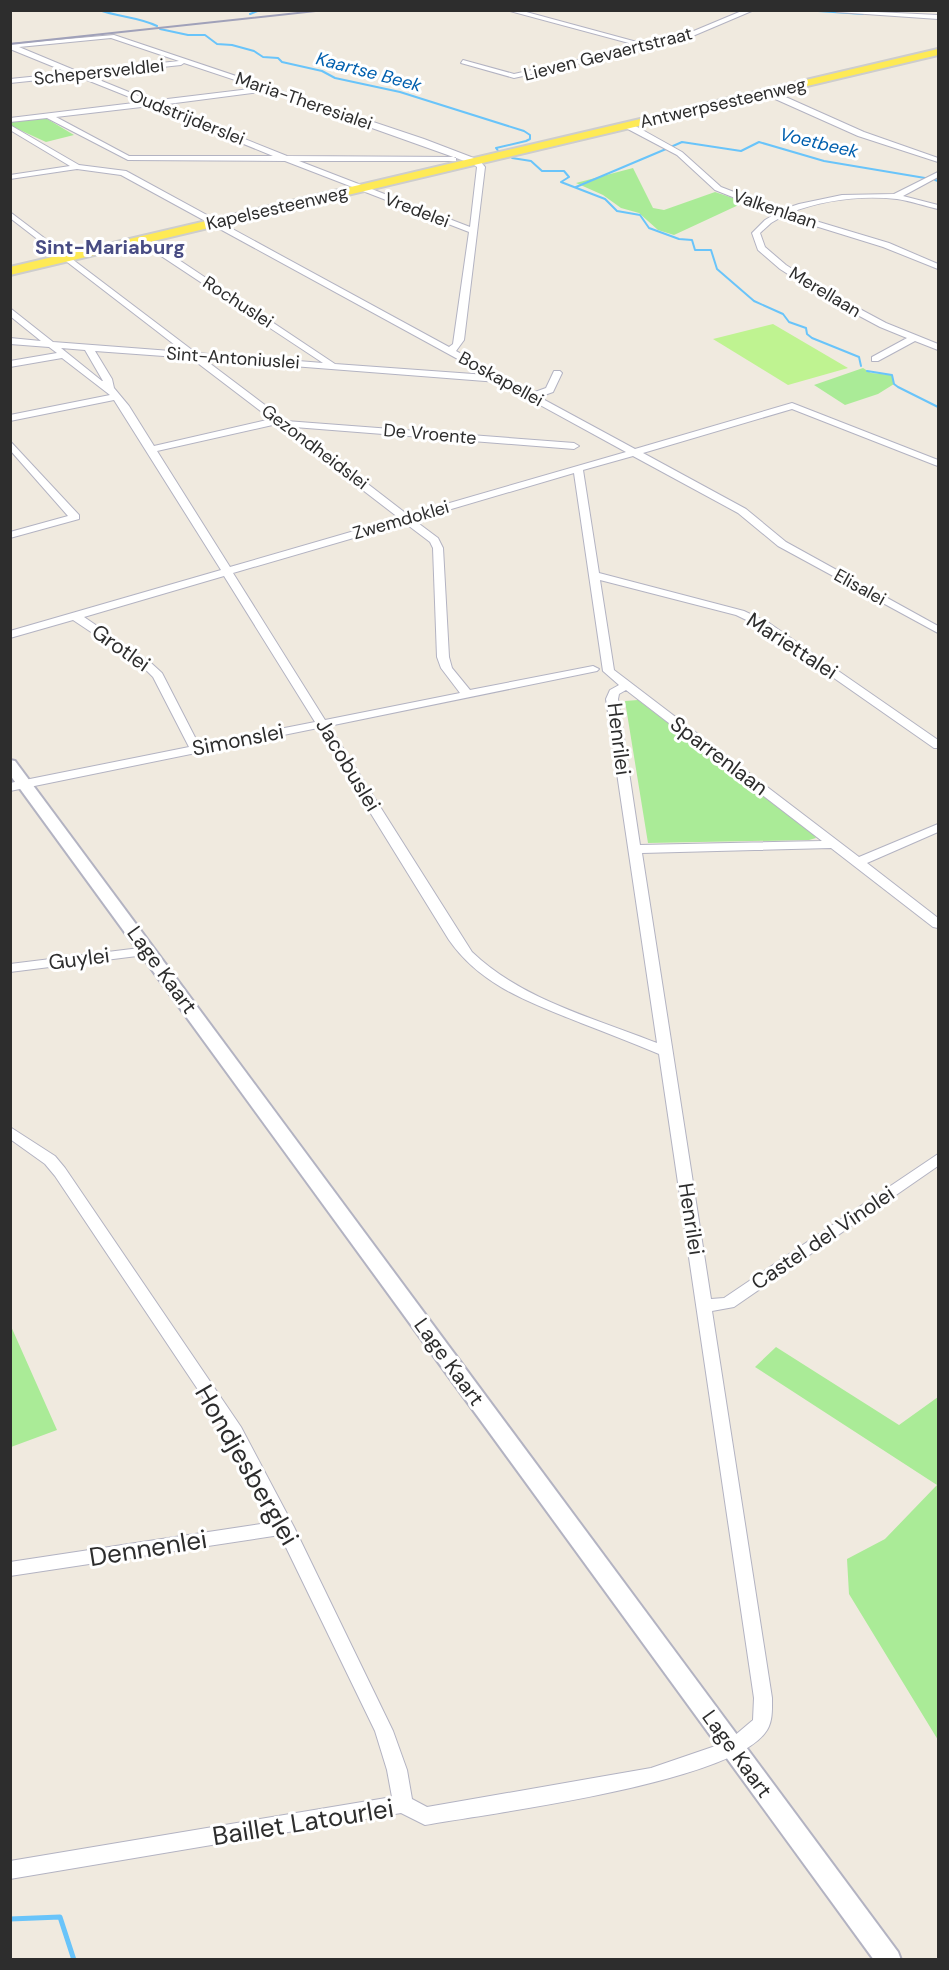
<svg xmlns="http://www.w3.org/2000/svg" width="949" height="1970" viewBox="0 0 949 1970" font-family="'DM Sans',sans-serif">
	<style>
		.green { fill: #aaeb97 }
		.pitch { fill: #bff391 }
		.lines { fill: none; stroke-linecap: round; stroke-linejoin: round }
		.stream-far1 { stroke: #69c4fa; stroke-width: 2 }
		.stream { stroke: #69c4fa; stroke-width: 5 }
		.minor-casing { stroke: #b3b3c2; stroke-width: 2 }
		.tertiary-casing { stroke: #b3b3c2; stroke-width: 4 }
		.primary-casing { stroke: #cdcdcd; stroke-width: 4 }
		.minor { fill: #fff; fill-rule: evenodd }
		.tertiary { fill: #fff; fill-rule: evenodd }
		.primary { fill: #feea55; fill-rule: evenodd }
		.rail { stroke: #a0a1b9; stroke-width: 2 }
		.labels { text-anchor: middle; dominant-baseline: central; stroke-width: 6; stroke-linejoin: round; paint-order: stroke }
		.far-street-label { font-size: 18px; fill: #2d2d2d; stroke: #fff }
		.far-water-label { font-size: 18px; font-style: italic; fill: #005fae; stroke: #fff }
		.far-quarter-label { font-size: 20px; font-weight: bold; fill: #484c83; stroke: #fff }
		.street-label { font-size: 21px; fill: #2d2d2d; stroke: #fff }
		.near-street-label { font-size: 26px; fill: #2d2d2d; stroke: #fff }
	</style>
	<rect width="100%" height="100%" fill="#f0eadf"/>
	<path class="green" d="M44,117l30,18 -28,7 -35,-16v-5z
		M633,168l20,40 11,2 51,-18 30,10 -71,33 -16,-5 -19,-17 -18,-5 -18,-13 -27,-12z
		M863,368l8,5 21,2 2,9 -16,10 -33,11 -31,-20z
		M638,700l175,134 3,4 -7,2 -161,3 -23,-142z
		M10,1324l47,106 -46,17h-1z
		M776,1347l123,78 39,-28v343l-89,-146 -2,-35 38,-20 52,-54 -182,-118z"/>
	<path class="pitch" d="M773,324l75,44 -60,17 -75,-46z"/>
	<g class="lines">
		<path class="stream-far1" d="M99,10c19,7 40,7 58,16
			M803,10l60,4
			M250,14l10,-4
			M160,29l28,6h17l12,9 15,1 22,6 9,6 15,1 4,4 40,9 13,7 65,14 124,39 6,4v4l-4,2 -30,7 3,4
			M673,146l9,-4 59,9 18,-9 65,19 101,17
			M512,158l19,3 11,10h22l5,6 -8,5 44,17 12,12 23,4 9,13 30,11 13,1 3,10h16l6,19 37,32 29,13 6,8 17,6 1,6 5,4 47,19 2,9
			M935,180l3,1
			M576,187l90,-38
			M867,371l25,4 2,9 4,3 40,20"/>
		<path class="stream" d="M10,1919l50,-2 14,43"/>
		<g class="minor-casing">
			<path id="minor" d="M506,10h13l129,35 29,-7 67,-28h10l-73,31 -167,37 -53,-15 2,-3 51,14 126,-28z
				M834,10l104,5v4l-101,-7z
				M114,35l310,104 55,21 6,7 -21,173 -8,11 76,42 14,-5 8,-17h6l2,2 -9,19 -14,5 96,52 157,-46 146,57v6l-3,-1 -143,-56 -149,44 103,56 40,33 152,84v7l-160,-87 -40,-33 -105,-57 -50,14 16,103 145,38 25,12 169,117v8h-4l-173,-121 -25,-12 -136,-35 14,90 245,187 79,-33v8l-71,31 71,55v10l-5,-1 -102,-79 -189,5 69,446 13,-1 214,-144v12l-204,141 -22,4 60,387c0,12 1,25 -7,35 -37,50 -272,80 -340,92l-24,-12 -391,66v-18l382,-64 -5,-27 -12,-39 -95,-196 -270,41v-14l264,-40 -45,-86 -174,-260 -10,-12 -35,-25v-12l45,29 10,12 176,259 53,100 99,204 14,39 5,29 15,8 224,-39 76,-26 26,-22 1,-22 -95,-644c-26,-11 -52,-21 -78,-31 -50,-20 -100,-37 -132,-83l-131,-212 -308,63v-8l179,-36 -36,-70 -11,-11 -69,-46 -63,18v-7l211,-61 -107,-170 -104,21v-6l100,-20 -48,-37 -52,9v-6l47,-8 -8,-6 -39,-3v-6l31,3 -31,-25v-8l43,34 131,10 -174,-134v-6l186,141 127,10 -183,-121v-4h6l189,126 152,11 -366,-200 -44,-6 -67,10v-4l60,-9 -60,-36v-5l69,40 47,6 323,176 4,-3 16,-112 -184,-71 -157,-1 -81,-42 -37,4v-4l132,-16 -65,-26 -67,7v-4l59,-6 -59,-24v-5zM111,38l68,23 -100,11 -60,-25zM184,63l75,25 -108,13 -64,-26 94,-10zM268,91l205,73 4,3 -7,60 -171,-66h157v-4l-169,-1 -127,-51zM150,106l123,50h-144l-73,-39zM61,348l24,2 18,31h-1zM95,351l96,7 80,61 -117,27 -25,-40 -15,-18 -2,-9zM204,359l294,23 128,70 -218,63 -114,-88 280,22 5,-3 -5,-3 -288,-22zM277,424l122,94 -169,49 -73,-116zM574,473l29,198 16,14 -9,5 -4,9 51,344c-63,-25 -135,-43 -185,-91l-143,-226 268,-55 2,-2 -6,-3 -123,24 -18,-22 -3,-11 -6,-109 -5,-10 -24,-18zM405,523l25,19 3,6 4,109 4,11 19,25 -135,27 -92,-147zM224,576l91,146 -116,23 -37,-72 -12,-11 -66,-45zM626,690l196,151 -182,4 -22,-146 1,-5z
				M764,90h6l94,42 74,26v4l-80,-26 -94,-42z
				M624,123h6l52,29 39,35 60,23 18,-6 43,-9 52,-1 44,-22v5l-35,19 35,9v4c-13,-3 -27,-8 -41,-10 -36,-4 -74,1 -108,14l100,30 49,21v5l-55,-22 -100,-31 -12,7 -11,10 5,14 21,18 42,27 58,31 52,21v6l-23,-9 -37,20h-6v-4l35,-19 -27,-11 -58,-31 -42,-27 -22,-19 -6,-17 13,-13 10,-6 -60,-24 -38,-35 -53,-28z
				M10,441l69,74v4l-69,19v-6l58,-16 -58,-66z
				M148,947l5,1 2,3 -2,3 -143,18v-8z"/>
		</g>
		<g class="tertiary-casing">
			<path id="tertiary" d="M10,760l5,1 883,1191 3,8h-27l-864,-1185z"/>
		</g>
		<g class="primary-casing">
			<path id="primary" d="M938,49v6l-928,220v-8z"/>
		</g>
		<use href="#minor" class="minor"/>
		<use href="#tertiary" class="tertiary"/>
		<use href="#primary" class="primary"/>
		<path class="rail" d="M10,44l315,-34"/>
	</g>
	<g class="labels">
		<g class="far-street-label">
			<text transform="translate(608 54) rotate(-14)">Lieven Gevaertstraat</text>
			<text transform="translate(99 72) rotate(-6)">Schepersveldlei</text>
			<text transform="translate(304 101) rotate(19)">Maria-Theresialei</text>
			<text transform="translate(723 103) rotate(-13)">Antwerpsesteenweg</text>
			<text transform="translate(187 117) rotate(22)">Oudstrijderslei</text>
			<text transform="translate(277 208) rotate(-13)">Kapelsesteenweg</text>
			<text transform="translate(775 209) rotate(19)">Valkenlaan</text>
			<text transform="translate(417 210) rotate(21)">Vredelei</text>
			<text transform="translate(825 292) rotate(31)">Merellaan</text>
			<text transform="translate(238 302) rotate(33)">Rochuslei</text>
			<text transform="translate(233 358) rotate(4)">Sint-Antoniuslei</text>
			<text transform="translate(501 379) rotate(29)">Boskapellei</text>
			<text transform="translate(430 434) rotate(5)">De Vroente</text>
			<text transform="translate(315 447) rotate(37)">Gezondheidslei</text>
			<text transform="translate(401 520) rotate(-16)">Zwemdoklei</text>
			<text transform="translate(860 587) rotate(29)">Elisalei</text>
		</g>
		<g class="far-water-label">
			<text transform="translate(369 72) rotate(15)">Kaartse Beek</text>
			<text transform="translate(819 143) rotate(13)">Voetbeek</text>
		</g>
		<g class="far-quarter-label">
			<text x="110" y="247">Sint-Mariaburg</text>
		</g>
		<g class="street-label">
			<text transform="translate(792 646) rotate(33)">Mariettalei</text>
			<text transform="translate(121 648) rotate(35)">Grotlei</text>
			<text transform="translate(619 739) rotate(83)">Henrilei</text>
			<text transform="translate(238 740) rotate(-11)">Simonslei</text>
			<text transform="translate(719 756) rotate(37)">Sparrenlaan</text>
			<text transform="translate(348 765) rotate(59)">Jacobuslei</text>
			<text transform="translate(79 959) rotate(-7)">Guylei</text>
			<text transform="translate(162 970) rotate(54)">Lage Kaart</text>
			<text transform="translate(691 1219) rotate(81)">Henrilei</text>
			<text transform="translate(823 1238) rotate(-34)">Castel del Vinolei</text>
			<text transform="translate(449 1362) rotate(54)">Lage Kaart</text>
			<text transform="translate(737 1754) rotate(54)">Lage Kaart</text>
		</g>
		<g class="near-street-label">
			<text transform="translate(247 1465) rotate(60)">Hondjesberglei</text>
			<text transform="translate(148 1548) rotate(-9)">Dennenlei</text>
			<text transform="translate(303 1822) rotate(-9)">Baillet Latourlei</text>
		</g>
	</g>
	<rect width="949" height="1970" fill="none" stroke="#2d2d2d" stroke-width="24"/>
</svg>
